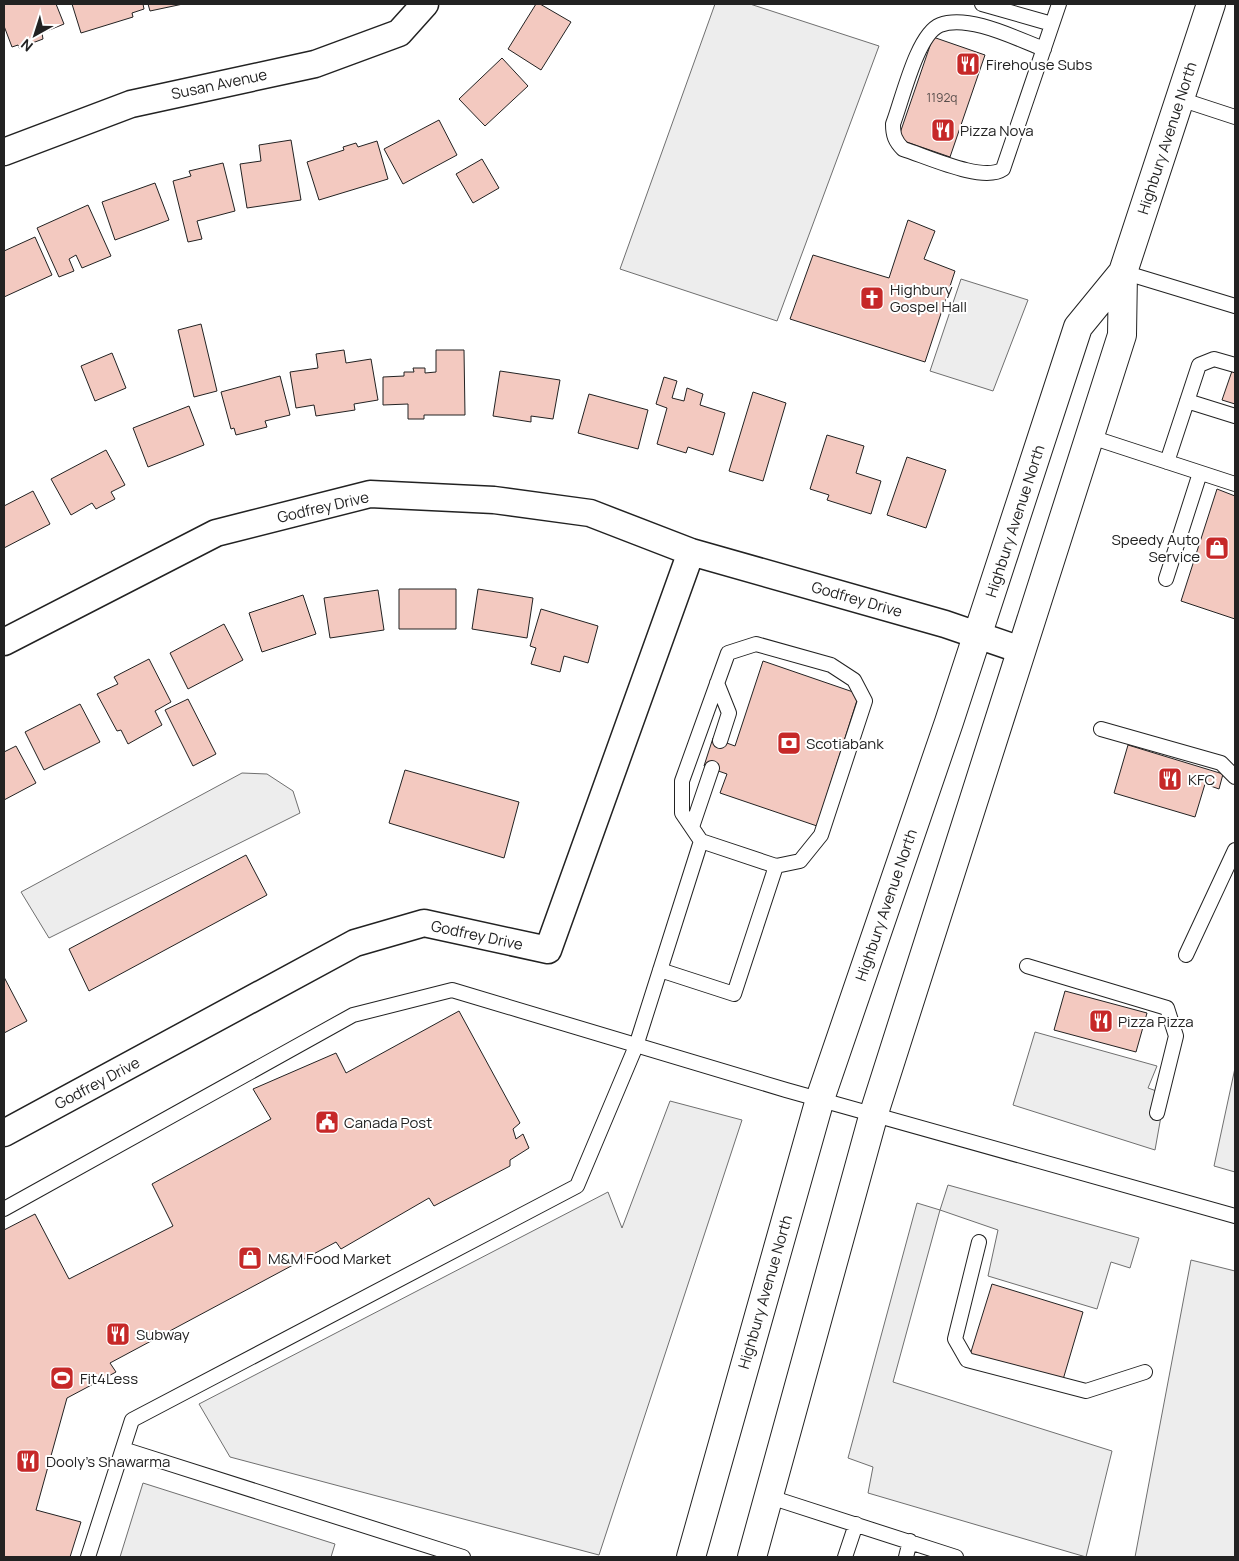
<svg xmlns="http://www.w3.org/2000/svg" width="1239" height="1561" viewBox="0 0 1239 1561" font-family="Manrope,sans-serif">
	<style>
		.parking { fill: #ededed; stroke: #6f6f6f }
		.building { fill: #f3c9c0; stroke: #222 }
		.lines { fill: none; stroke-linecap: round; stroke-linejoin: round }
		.service-casing { stroke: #222; stroke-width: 16 }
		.minor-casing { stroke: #222; stroke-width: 29 }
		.secondary-casing { stroke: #222; stroke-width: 30 }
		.service { stroke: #fff; stroke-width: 14 }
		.minor { stroke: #fff; stroke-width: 26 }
		.secondary { stroke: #fff; stroke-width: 28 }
		.labels { text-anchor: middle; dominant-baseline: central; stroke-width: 4; stroke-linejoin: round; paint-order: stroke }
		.number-label { font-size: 12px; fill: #564c4a }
		.poi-label { font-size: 15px; fill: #222; stroke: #fff; text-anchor: start }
		.street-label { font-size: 15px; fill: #222; stroke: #fff }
	</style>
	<rect width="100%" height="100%" fill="#fff"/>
	<path class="parking" d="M715,4h35l129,42 -102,275 -157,-52z
		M961,279l67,21 -35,91 -63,-20z
		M242,773l25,1 26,17 7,22 -251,125 -28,-46z
		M1035,1032l122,34 -9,22 17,6 -10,56 -142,-45z
		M1235,1068v104l-21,-6z
		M670,1101l72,19 -143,435 -369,-98 -31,-53 409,-212 14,36z
		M948,1185l191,53 -9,30 -19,-6 -14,47 -109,-33 10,-46 -58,-20 -47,172 219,69 -26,106 -218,-64 5,-26 -25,-9 69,-255 23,7z
		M1191,1260l44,11v286h-100z
		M143,1483l192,61 -4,13h-211z"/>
	<path class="building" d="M4,4h52l8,20 -22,9 1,6 -24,9 -1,-3 -6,2 -8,-21z
		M72,4h71l1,5 -12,4 1,4 -52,16z
		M148,4h35l-33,7z
		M536,4h4l31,18 -30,48 -33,-21z
		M933,37l52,18 -35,102 -52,-18z
		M502,58l26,28 -43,40 -26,-27z
		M439,120l18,35 -54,29 -19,-35z
		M291,140l10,60 -54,8 -7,-44 21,-3 -2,-16z
		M377,141l11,38 -69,21 -12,-38 37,-12 -1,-3 13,-4 2,4z
		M482,159l17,29 -26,15 -17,-29z
		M223,163l12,48 -38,10 5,18 -14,3 -15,-61 18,-5 -2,-5z
		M155,183l14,37 -54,20 -13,-38z
		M88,205l23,51 -29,12 -6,-13 -7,4 5,12 -15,6 -22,-49z
		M908,220l27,11 -11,28 31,12 -30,91 -135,-43 23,-64 76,23z
		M35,237l17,38 -48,22v-46z
		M201,324l16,67 -23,6 -16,-67z
		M344,350l2,13 25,-4 7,41 -24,4 1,6 -39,6 -2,-11 -18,3 -6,-36 28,-4 -2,-14z
		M436,350h28l1,65h-41v4h-16v-15l-25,1v-28l21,-1v-4h10l-1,-4h12v5l11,-1z
		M112,353l14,35 -31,13 -14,-35z
		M500,371l60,9 -7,39 -22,-3v6l-38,-6z
		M1232,371l3,2v31l-13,-4z
		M280,376l10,39 -25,6 2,6 -31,8 -2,-7 -3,1 -10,-37z
		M664,377l13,4 -5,17 12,3 3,-13 16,6 -3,11 25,8 -12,42 -25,-8 -2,6 -29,-9 10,-36 -11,-4z
		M753,392l33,11 -23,78 -34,-10z
		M589,394l59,16 -10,39 -60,-16z
		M189,406l15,39 -56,22 -15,-39z
		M827,435l37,11 -8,27 25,8 -10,33 -44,-14 2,-5 -19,-6z
		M106,450l19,35 -14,7 4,7 -19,10 -4,-6 -21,12 -20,-36z
		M907,457l39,13 -20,58 -39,-13z
		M1217,489l18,7v123l-54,-18z
		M33,491l17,33 -46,24v-42z
		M399,589h57v40h-57z
		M478,589l55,9 -6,40 -55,-9z
		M378,590l6,40 -54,8 -6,-40z
		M303,595l13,39 -54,18 -13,-39z
		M541,609l57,17 -10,37 -24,-7 -4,16 -29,-8 5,-16 -6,-2z
		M224,624l19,36 -55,29 -18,-36z
		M149,659l22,43 -16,9 7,14 -34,19 -7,-14 -4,1 -20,-37 21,-10 -4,-7z
		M763,661l96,33 -42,132 -97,-33 7,-19 -23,-8 9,-28 22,8z
		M188,699l28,55 -23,12 -28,-56z
		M80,704l20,38 -56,28 -19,-38z
		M1128,745l95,29 -4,15 -14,-5 -10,33 -81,-24z
		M16,746l20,37 -32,17v-48z
		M405,770l114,32 -15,56 -115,-35z
		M246,855l21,40 -178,96 -20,-42z
		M4,977l23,44 -23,12z
		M1065,991l82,22 -11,39 -82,-22z
		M459,1011l61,112 -7,6 3,10 7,-5 6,14 -19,12v6l-76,40 -5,-8 -88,51 -5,-7 -226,121 6,9 -49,26 -31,112 45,12 -11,35h-66v-327l31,-16 34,65 104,-53 -21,-42 119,-65 -18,-30 83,-36 10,20z
		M992,1284l91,28 -21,71 -92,-28z"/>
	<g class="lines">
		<g class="service-casing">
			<path id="service" d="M982,4l70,20
				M1044,49c-27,-10 -75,-35 -104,-24 -23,9 -38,76 -47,99 0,11 2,17 10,25 23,7 80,34 100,20l56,-165
				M1180,99l55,18
				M1123,272l112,34
				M1187,401l48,15
				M1091,437l144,47
				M1167,462l32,-97 15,-6 21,6
				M1166,579l34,-106
				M717,683l12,30 -9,28
				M1101,729l120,34 14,14
				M692,827l20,-59
				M1186,955l49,-105
				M1027,966l140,42 9,28 -19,77
				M660,970l74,24 42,-128
				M4,1209l349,-194 99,-25 334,100 449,126
				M979,1242l-24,97 12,21 119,31 59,-19
				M123,1449l340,108
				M770,1497l186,60
				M88,1557l44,-137 445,-234 59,-140 65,-205 -19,-28v-32l46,-128 28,-9 75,21 23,15 11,21 -44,134 -21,26 -24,5 -75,-25
				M845,1557l11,-33
				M906,1557l4,-16"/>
		</g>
		<g class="minor-casing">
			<path id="minor" d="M4,152l127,-48 184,-40 84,-31 26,-29
				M4,642l212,-109 154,-39 124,6 96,13 101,39 254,72 76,26
				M4,1133l351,-190 69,-20 124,27 143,-398"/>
		</g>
		<g class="secondary-casing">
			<path id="secondary" d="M691,1557l129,-458 129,-377 129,-395 45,-55
				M752,1557l122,-444 248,-778 1,-63 88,-268"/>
		</g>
		<use href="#service" class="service"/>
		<use href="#minor" class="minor"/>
		<use href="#secondary" class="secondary"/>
	</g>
	<defs>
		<g id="restaurant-square" transform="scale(1.25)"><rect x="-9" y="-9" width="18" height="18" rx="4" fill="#c62828" stroke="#fff"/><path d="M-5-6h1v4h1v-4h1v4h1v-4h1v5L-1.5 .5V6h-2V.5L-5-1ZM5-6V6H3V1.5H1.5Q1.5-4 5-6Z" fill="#fff"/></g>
		<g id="church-square" transform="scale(1.25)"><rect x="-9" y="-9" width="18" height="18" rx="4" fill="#c62828" stroke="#fff"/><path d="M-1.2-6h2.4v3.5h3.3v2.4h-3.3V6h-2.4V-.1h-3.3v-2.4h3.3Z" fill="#fff"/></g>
		<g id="shop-square" transform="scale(1.25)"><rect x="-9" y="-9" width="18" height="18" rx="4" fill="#c62828" stroke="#fff"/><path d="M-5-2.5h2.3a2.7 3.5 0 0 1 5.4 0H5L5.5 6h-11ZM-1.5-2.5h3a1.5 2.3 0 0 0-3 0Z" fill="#fff"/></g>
		<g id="bank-square" transform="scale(1.25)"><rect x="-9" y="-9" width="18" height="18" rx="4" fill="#c62828" stroke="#fff"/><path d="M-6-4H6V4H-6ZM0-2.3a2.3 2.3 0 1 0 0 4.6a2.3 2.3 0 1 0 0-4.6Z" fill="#fff"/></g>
		<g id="civic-square" transform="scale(1.25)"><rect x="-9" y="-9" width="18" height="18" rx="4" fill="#c62828" stroke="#fff"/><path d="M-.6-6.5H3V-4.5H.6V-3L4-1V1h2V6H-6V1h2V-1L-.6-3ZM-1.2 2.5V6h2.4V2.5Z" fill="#fff"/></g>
		<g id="stadium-square" transform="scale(1.25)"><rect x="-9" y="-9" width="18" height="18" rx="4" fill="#c62828" stroke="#fff"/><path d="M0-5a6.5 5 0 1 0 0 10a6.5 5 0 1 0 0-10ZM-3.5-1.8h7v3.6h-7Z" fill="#fff"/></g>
	</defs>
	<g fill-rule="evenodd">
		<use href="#restaurant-square" x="968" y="64"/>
		<use href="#restaurant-square" x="943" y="130"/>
		<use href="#church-square" x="872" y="298"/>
		<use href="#shop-square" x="1217" y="548"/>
		<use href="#bank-square" x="789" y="743"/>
		<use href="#restaurant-square" x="1170" y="779"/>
		<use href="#restaurant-square" x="1101" y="1021"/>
		<use href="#civic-square" x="327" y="1122"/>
		<use href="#shop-square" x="250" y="1258"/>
		<use href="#restaurant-square" x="118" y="1334"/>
		<use href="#stadium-square" x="62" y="1378"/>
		<use href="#restaurant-square" x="28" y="1461"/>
	</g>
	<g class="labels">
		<g class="number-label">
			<text x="942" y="97">1192q</text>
		</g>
		<g class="poi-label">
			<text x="986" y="64">Firehouse Subs</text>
			<text x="960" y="130">Pizza Nova</text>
			<text x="890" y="289">Highbury<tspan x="890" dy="17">Gospel Hall</tspan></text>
			<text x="1200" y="539" text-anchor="end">Speedy Auto<tspan x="1200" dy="17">Service</tspan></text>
			<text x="806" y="743">Scotiabank</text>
			<text x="1188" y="779">KFC</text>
			<text x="1118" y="1021">Pizza Pizza</text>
			<text x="344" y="1122">Canada Post</text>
			<text x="268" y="1258">M&amp;M Food Market</text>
			<text x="136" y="1334">Subway</text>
			<text x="80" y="1378">Fit4Less</text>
			<text x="46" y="1461">Dooly's Shawarma</text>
		</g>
		<g class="street-label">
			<text transform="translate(219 84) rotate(-12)">Susan Avenue</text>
			<text transform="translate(1167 138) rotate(-72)">Highbury Avenue North</text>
			<text transform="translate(323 507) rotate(-13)">Godfrey Drive</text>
			<text transform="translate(1015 521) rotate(-72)">Highbury Avenue North</text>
			<text transform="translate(857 599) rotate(16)">Godfrey Drive</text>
			<text transform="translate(886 905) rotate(-71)">Highbury Avenue North</text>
			<text transform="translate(477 935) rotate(12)">Godfrey Drive</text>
			<text transform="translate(97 1083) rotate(-28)">Godfrey Drive</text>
			<text transform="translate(765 1292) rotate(-74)">Highbury Avenue North</text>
		</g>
	</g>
	<rect width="1239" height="1561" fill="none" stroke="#222222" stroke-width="10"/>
	<g transform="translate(35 35) rotate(219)" stroke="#ffffff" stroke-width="4" paint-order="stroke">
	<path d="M0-4L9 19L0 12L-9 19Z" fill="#222222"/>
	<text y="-8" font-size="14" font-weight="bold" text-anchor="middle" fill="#222222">N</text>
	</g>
</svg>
